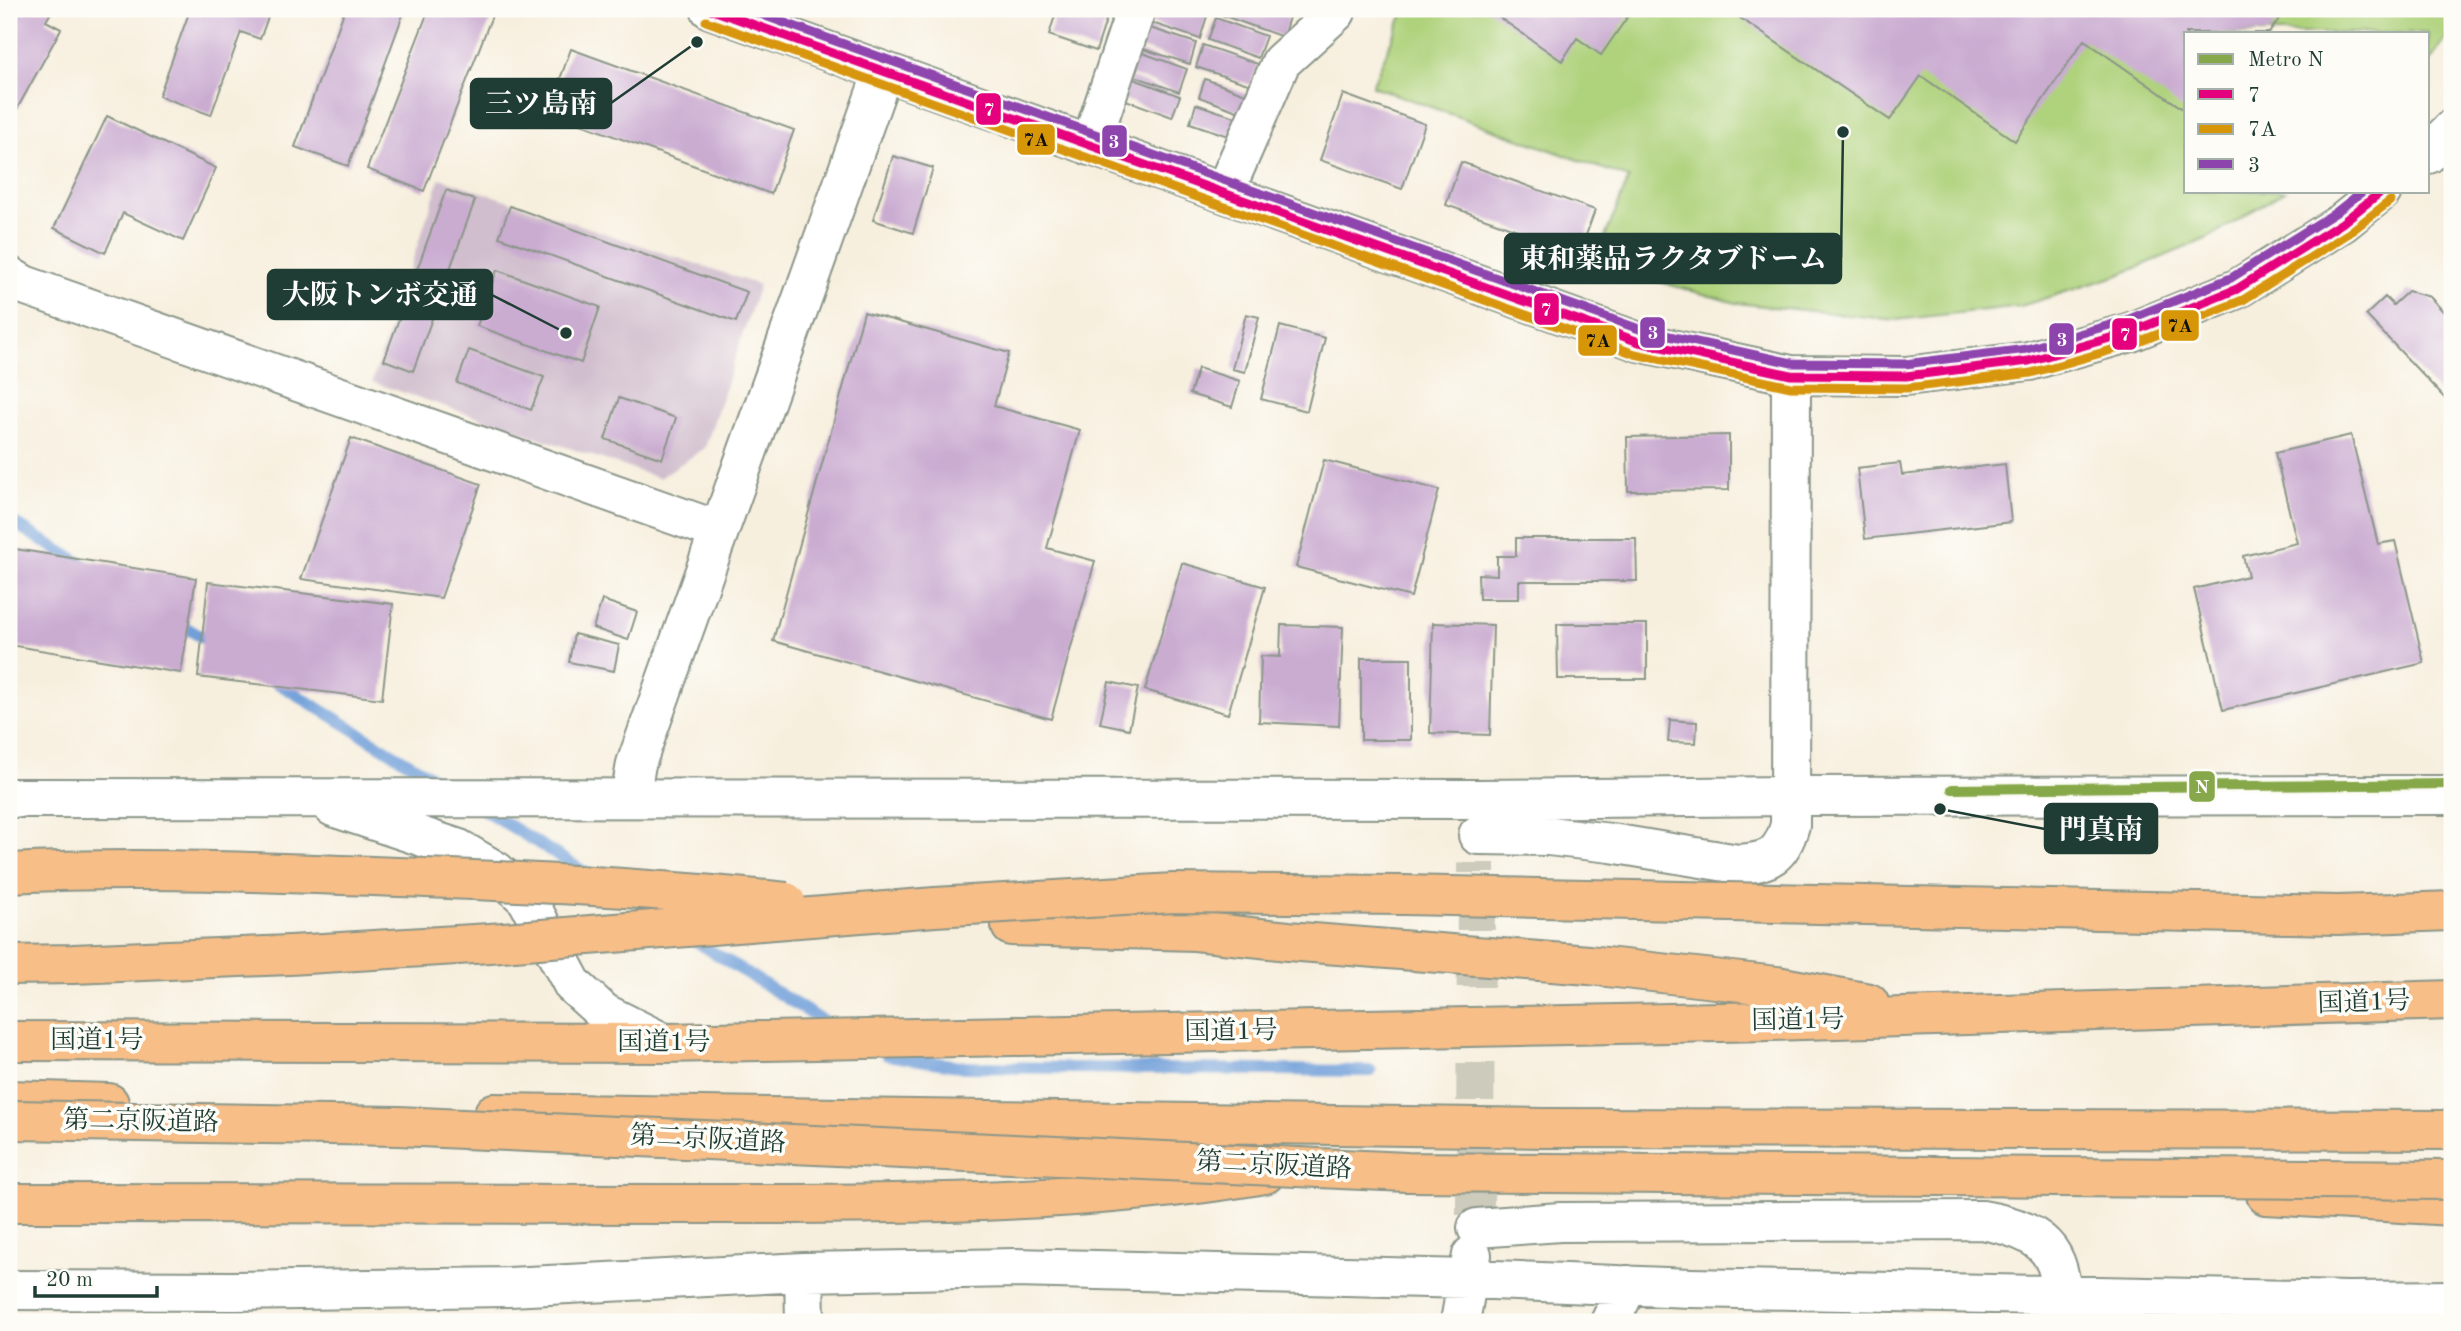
<svg xmlns="http://www.w3.org/2000/svg" width="2461" height="1331" viewBox="0 0 2461 1331" font-family="'Old Standard TT','Noto Serif JP',serif">
	<style>
		.industrial { fill: #d0bdcd }
		.green { fill: #afd27b; stroke: #678858; stroke-width: 2 }
		.lines { fill: none; stroke-linecap: round; stroke-linejoin: round }
		.stream { stroke: #709fd9; stroke-width: 12 }
		.building { fill: #caacd1 }
		.minor-tunnel { stroke: #cccbbc; stroke-width: 38; stroke-dasharray: 38 19; stroke-linecap: butt }
		.minor-casing { stroke: #8b9689; stroke-width: 42 }
		.highway-casing { stroke: #8b9689; stroke-width: 42 }
		.minor { stroke: #fff; stroke-width: 38 }
		.highway { stroke: #f7be87; stroke-width: 38 }
		.highway-bridge-casing { stroke: #8b9689; stroke-width: 42; stroke-linecap: butt }
		.highway-bridge { stroke: #f7be87; stroke-width: 38 }
		.bus-1-casing { stroke: #fdfcf7; stroke-width: 14 }
		.bus-2-casing { stroke: #fdfcf7; stroke-width: 14 }
		.bus-3-casing { stroke: #fdfcf7; stroke-width: 14 }
		.bus-1 { stroke: #e5007d; stroke-width: 9 }
		.bus-2 { stroke: #d79608; stroke-width: 9 }
		.bus-3 { stroke: #8e44ad; stroke-width: 9 }
		.metro-1-casing { stroke: #fdfcf7; stroke-width: 16 }
		.metro-1 { stroke: #86a84a; stroke-width: 10 }
		.labels { text-anchor: middle; dominant-baseline: central; stroke-width: 7; stroke-linejoin: round; paint-order: stroke }
		.street-label { font-size: 26px; fill: #1f3d34; stroke: #fdfcf7 }
		.leader { fill: none; stroke: #1f3d34; stroke-width: 2.5 }
		.callout-dot { fill: #1f3d34; stroke: #fdfcf7; stroke-width: 2.5 }
		.callout { fill: #1f3d34; stroke: #1f3d34; stroke-width: 2.5 }
		.callout-label { font-size: 28px; text-anchor: middle; font-weight: bold; fill: #fff }
		.line-badge { stroke: #fdfcf7; stroke-width: 2.5 }
		.badge-label { font-size: 19px; text-anchor: middle; font-weight: bold; fill: #fff }
		.pale-badge-label { font-size: 19px; text-anchor: middle; font-weight: bold; fill: #111 }
	</style>
	<rect width="100%" height="100%" fill="#fdfcf7"/>
	<filter id="ink" filterUnits="userSpaceOnUse"><feTurbulence type="fractalNoise" baseFrequency=".0143" numOctaves="2"/><feDisplacementMap in="SourceGraphic" scale="14" xChannelSelector="R" yChannelSelector="G"/><feConvolveMatrix kernelMatrix="1 2 1 2 8 2 1 2 1" color-interpolation-filters="sRGB"/></filter>
	<filter id="wash" filterUnits="userSpaceOnUse"><feTurbulence type="fractalNoise" baseFrequency=".00686" numOctaves="4" result="noise"/><feDisplacementMap in="SourceGraphic" scale="28" xChannelSelector="R" yChannelSelector="G"/><feGaussianBlur stdDeviation="1.57" result="paint"/><feColorMatrix in="noise" values="0 0 0 0 0 0 0 0 0 0 0 0 0 0 0 0 0 1.4 0 .05"/><feComposite in="paint" operator="in"/></filter>
	<g filter="url(#wash)">
		<rect width="100%" height="100%" fill="#f7efde"/>
		<path class="industrial" d="M440,178l319,107 -54,163 -46,30 -287,-96z"/>
		<path class="green" d="M1405,9h1047v23l-24,31v-30h-242v158h99l-77,47 -89,37 -98,31 -125,14 -160,-17 -142,-39 35,-86 -257,-92z"/>
		<g class="lines">
			<path class="stream" d="M9,520l74,45
				M173,620l42,25
				M269,678l179,109
				M484,810l104,64
				M689,937l148,93
				M887,1055l78,12 406,4"/>
		</g>
		<g id="blocks">
			<path class="building" d="M9,9h44l-7,12 15,8 -44,80 -8,-5z
				M208,9h63l-11,30 -19,-7 -30,83 -52,-19 31,-86 15,5z
				M345,9h60l-57,157 -53,-19z
				M429,9h54l10,4 -69,178 -57,-22z
				M1057,9h28l22,8 -11,34 -47,-16z
				M1150,9h35l22,7 -7,23 -54,-18z
				M1217,9h49l23,8 -6,20 -67,-24z
				M1487,9h146l-32,46 -24,-17 -15,23z
				M1727,9h559l-17,24h-83v78l-102,-71 -69,101 -94,-65 -31,44z
				M1216,18l50,18 -8,22 -50,-18z
				M1144,26l52,17 -6,21 -53,-17z
				M1203,45l55,19 -7,21 -55,-18z
				M571,49l223,81 -23,64 -223,-82z
				M1137,51l50,18 -8,23 -51,-18z
				M1131,78l49,18 -8,21 -49,-18z
				M1205,79l46,17 -6,18 -46,-17z
				M1343,94l82,30 -23,65 -82,-29z
				M1196,104l48,16 -7,19 -47,-16z
				M107,116l109,52 -33,73 -60,-28 -18,40 -51,-25z
				M893,156l40,12 -20,65 -40,-13z
				M1461,162l134,48 -15,42 -134,-47z
				M446,190l29,10 -62,171 -29,-11z
				M510,206l237,86 -11,30 -237,-85z
				M497,270l103,37 -19,56 -104,-37z
				M2408,291l22,6 22,24v85l-86,-91 19,-18 8,8z
				M864,312l145,41 -15,53 86,24 -33,118 48,13 -44,158 -278,-78z
				M1246,314l13,3 -14,55 -13,-3z
				M1280,326l45,12 -18,73 -46,-12z
				M469,350l75,27 -13,33 -74,-27z
				M1198,368l42,13 -8,26 -42,-13z
				M619,398l57,20 -14,41 -57,-20z
				M1729,435v55l-101,1 -1,-54z
				M2351,435l27,109 17,-3 29,122 -201,47 -29,-121 54,-13 -5,-20 54,-13 -22,-90z
				M351,438l130,46 -40,114 -140,-19z
				M1324,460l115,30 -28,107 -115,-30z
				M1900,463l2,12 103,-11 6,58 -146,17 -8,-71z
				M1516,538h120l1,43h-118v18h-40l-1,-25 19,1v-19h19z
				M9,548l187,30 -15,95 -172,-28z
				M1182,563l83,24 -37,127 -83,-24z
				M208,582l185,22 -11,95 -184,-22z
				M602,600l35,12 -9,28 -35,-12z
				M1433,623l60,2 -3,110 -60,-2z
				M1557,624h90v55h-89z
				M1281,625l62,2 -4,99 -80,-4 2,-66 19,1z
				M574,634l45,11 -5,26 -45,-9z
				M1361,658h50v82h-50z
				M1109,682l29,6 -9,41 -29,-6z
				M1670,720l27,2 -1,21 -28,-1z"/>
		</g>
	</g>
	<g filter="url(#ink)">
		<use href="#blocks" fill-opacity="0" stroke="#8b9689" stroke-width="2"/>
		<g class="lines">
			<path class="minor-tunnel" d="M1475,1215l1,-352"/>
			<g class="minor-casing">
				<path id="minor" d="M710,9l929,333 152,33 115,1 123,-15 102,-29 106,-43 105,-66 40,-32
					M1090,146l46,-137
					M2428,154l24,-25
					M1224,193l57,-131 55,-50
					M9,276l15,9 693,245
					M9,798l1468,1 314,-3 661,-1
					M630,798l6,-34 247,-692
					M333,807l126,42 37,22 31,28 46,86 31,28 60,30
					M1478,835l70,1 63,7 127,21c32,-2 43,-8 52,-39l1,-450
					M1477,1228l83,-6 422,-2c69,12 82,35 80,102
					M804,1272l1,50
					M9,1290l225,1 275,-4 295,-15 211,-4 454,11 222,9 657,13 104,-1
					M1460,1322l12,-67
					M1610,1322l18,-37"/>
			</g>
			<g class="highway-casing">
				<path id="highway" d="M2051,909l287,6 114,-4
					M1011,926l184,5 93,10 301,24 188,21 92,17
					M9,1041l655,2 1107,-22 681,-21
					M9,1100l100,3
					M494,1113l1050,15 908,2
					M2266,1195l186,11
					M9,1203c221,-1 442,0 664,1 197,0 397,3 592,-30"/>
			</g>
			<use href="#minor" class="minor"/>
			<use href="#highway" class="highway"/>
			<g class="highway-bridge-casing">
				<path id="highway-bridge" d="M9,873c110,-6 223,-2 333,2 148,5 297,11 444,27
					M9,965l64,-1 217,-9 200,-12 445,-36 239,-14 229,2 648,14
					M9,1120l389,6 1009,46 1045,8"/>
			</g>
			<use href="#highway-bridge" class="highway-bridge"/>
			<g class="bus-1-casing">
				<path id="bus-1" d="M710,9l929,333 152,33 115,1 123,-15 102,-29 106,-43 105,-66 40,-32"/>
			</g>
			<g class="bus-2-casing">
				<path id="bus-2" d="M706,21l929,333 156,33 116,1 124,-15 105,-30 107,-43 106,-67 41,-32"/>
			</g>
			<g class="bus-3-casing">
				<path id="bus-3" d="M746,9l896,321 150,33 113,1 122,-15 100,-29 104,-42 104,-65 28,-22"/>
			</g>
			<use href="#bus-1" class="bus-1"/>
			<use href="#bus-2" class="bus-2"/>
			<use href="#bus-3" class="bus-3"/>
			<g class="metro-1-casing">
				<path id="metro-1" d="M1952,789l500,-5"/>
			</g>
			<use href="#metro-1" class="metro-1"/>
		</g>
	</g>
	<g class="labels">
		<g class="street-label">
			<text transform="translate(2364 1003) rotate(-2)">国道1号</text>
			<text transform="translate(1798 1021) rotate(-1)">国道1号</text>
			<text transform="translate(1231 1032) rotate(-1)">国道1号</text>
			<text x="97" y="1041">国道1号</text>
			<text x="664" y="1043">国道1号</text>
			<text transform="translate(141 1122) rotate(1)">第二京阪道路</text>
			<text transform="translate(708 1140) rotate(3)">第二京阪道路</text>
			<text transform="translate(1274 1166) rotate(3)">第二京阪道路</text>
		</g>
	</g>
	<path class="leader" d="M697 42L611 103M1843 132L1841 258M566 333L492 295M1940 809L2045 829"/>
	<g class="callout-dot">
		<circle cx="697" cy="42" r="7"/>
		<circle cx="1843" cy="132" r="7"/>
		<circle cx="566" cy="333" r="7"/>
		<circle cx="1940" cy="809" r="7"/>
	</g>
	<g class="callout">
		<rect x="471" y="79" width="140" height="49" rx="7"/>
		<rect x="1505" y="234" width="336" height="49" rx="7"/>
		<rect x="268" y="270" width="224" height="49" rx="7"/>
		<rect x="2045" y="804" width="112" height="49" rx="7"/>
	</g>
	<g class="callout-label">
		<text x="541" y="113">三ツ島南</text>
		<text x="1673" y="268">東和薬品ラクタブドーム</text>
		<text x="380" y="304">大阪トンボ交通</text>
		<text x="2101" y="839">門真南</text>
	</g>
	<g class="line-badge">
		<rect x="975" y="92" width="27" height="34" rx="7" fill="#e5007d"/>
		<rect x="1016" y="123" width="40" height="33" rx="7" fill="#d79608"/>
		<rect x="1101" y="124" width="27" height="34" rx="7" fill="#8e44ad"/>
		<rect x="1533" y="292" width="27" height="34" rx="7" fill="#e5007d"/>
		<rect x="2160" y="309" width="40" height="33" rx="7" fill="#d79608"/>
		<rect x="1639" y="316" width="27" height="33" rx="7" fill="#8e44ad"/>
		<rect x="2111" y="317" width="27" height="34" rx="7" fill="#e5007d"/>
		<rect x="2048" y="322" width="27" height="34" rx="7" fill="#8e44ad"/>
		<rect x="1577" y="324" width="41" height="33" rx="7" fill="#d79608"/>
		<rect x="2188" y="770" width="28" height="33" rx="7" fill="#86a84a"/>
	</g>
	<g class="badge-label">
		<text x="989" y="116">7</text>
		<text x="1114" y="148">3</text>
		<text x="1546" y="316">7</text>
		<text x="1653" y="339">3</text>
		<text x="2125" y="341">7</text>
		<text x="2062" y="346">3</text>
		<text x="2202" y="793">N</text>
	</g>
	<g class="pale-badge-label">
		<text x="1036" y="146">7A</text>
		<text x="2180" y="332">7A</text>
		<text x="1598" y="347">7A</text>
	</g>
	<rect width="2461" height="1331" fill="none" stroke="#fdfcf7" stroke-width="35"/>
	<rect x="2184" y="32" width="245" height="161" fill="#fdfcf7" stroke="#a4b0a9" stroke-width="2"/>
	<rect x="2198" y="54" width="35" height="10" fill="#86a84a" stroke="#a4b0a9" stroke-width="2"/>
	<text x="2248" y="66" font-size="21" fill="#1f3d34">Metro N</text>
	<rect x="2198" y="89" width="35" height="10" fill="#e5007d" stroke="#a4b0a9" stroke-width="2"/>
	<text x="2248" y="102" font-size="21" fill="#1f3d34">7</text>
	<rect x="2198" y="124" width="35" height="10" fill="#d79608" stroke="#a4b0a9" stroke-width="2"/>
	<text x="2248" y="136" font-size="21" fill="#1f3d34">7A</text>
	<rect x="2198" y="159" width="35" height="10" fill="#8e44ad" stroke="#a4b0a9" stroke-width="2"/>
	<text x="2248" y="172" font-size="21" fill="#1f3d34">3</text>
	<path d="M35 1286v10h122v-10" fill="none" stroke="#1f3d34" stroke-width="3.5"/>
	<text x="46" y="1286" font-size="21" fill="#1f3d34" stroke="#fdfcf7" stroke-width="5" paint-order="stroke">20 m</text>
</svg>
